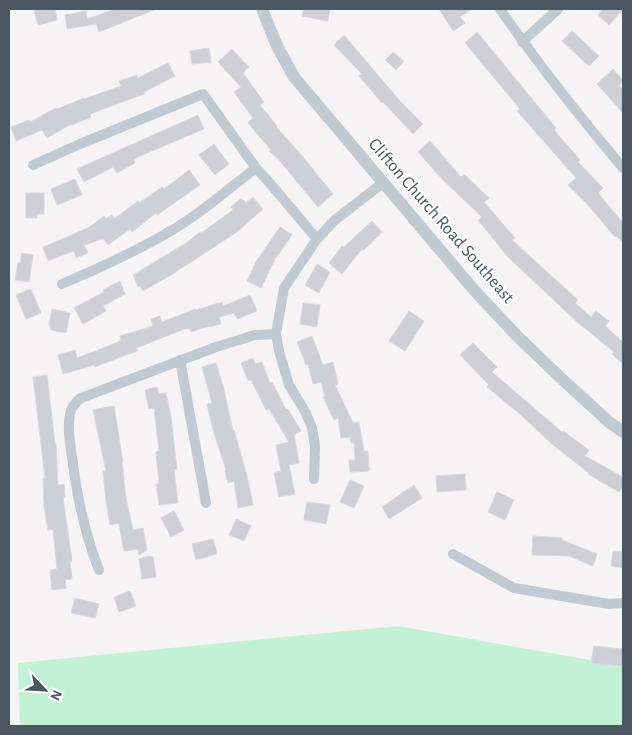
<svg xmlns="http://www.w3.org/2000/svg" width="632" height="735" viewBox="0 0 632 735" font-family="'Alegreya Sans',sans-serif">
	<style>
		.green { fill: #c3f1d5 }
		.building { fill: #cdcfd5; stroke: #d7d9de }
		.lines { fill: none; stroke-linecap: round; stroke-linejoin: round }
		.minor { stroke: #c1cad2; stroke-width: 10 }
		.tertiary { stroke: #c1cad2; stroke-width: 12 }
		.labels { text-anchor: middle; dominant-baseline: central; stroke-width: 4; stroke-linejoin: round; paint-order: stroke }
		.street-label { font-size: 18px; fill: #4a5661; stroke: #fff }
	</style>
	<rect width="100%" height="100%" fill="#f5f3f3"/>
	<path class="green" d="M398,626l225,40v60h-603l-2,-63z"/>
	<path class="building" d="M42,9h13l2,11 -19,5 -4,-14z
		M116,9h40l-57,23 -3,-8 -29,5 -2,-14 21,-4 1,8z
		M304,9h26l-2,12 -26,-5z
		M439,9h33l-12,8 5,6 -12,8z
		M603,9h20l-14,16 -11,-10z
		M572,31l27,25 -10,10 -27,-25z
		M477,32l79,96 -2,2 26,30 -2,2 25,26 -5,5 25,30v19l-7,-6 -1,1 -28,-33 -19,-19 8,-7 -59,-67 3,-2 -55,-66z
		M344,35l55,65 24,24 -10,10 -30,-32 -1,1 -23,-27 3,-2 -28,-29z
		M209,48l2,14 -19,2 -2,-13z
		M232,49l17,18 -6,6 21,29 -4,3 17,21 -1,1 22,24 35,43 -15,13 -39,-47 -10,-9 2,-1 -23,-27 5,-5 -19,-26 7,-5 -23,-25z
		M393,52l11,9 -8,9 -11,-10z
		M168,63l7,13 -31,16v2l-54,20 1,3 -19,8 -1,-1 -24,14 -5,-8 -26,11 -5,-14 18,-7 1,2 26,-14 1,1 27,-11v1l37,-13 -2,-5 18,-6 1,3z
		M613,69l10,11 -4,6 4,4v23l-26,-29z
		M198,115l6,14 -71,30 2,4 -18,10 -4,-6 -29,15 -7,-13z
		M430,141l31,36 3,-3 25,24 -5,4 31,36 -3,2 66,60 -3,3 16,14 5,-6 13,10 -4,5 18,16v22l-11,-10 2,-2 -38,-31 -68,-64 -30,-37 4,-3 -40,-38 -24,-27z
		M214,144l15,20 -14,11 -16,-20z
		M189,170l11,15 -43,30 -1,-2 -24,19 -2,-3 -22,16 -5,-6 -19,6 4,8 -12,5 -2,-7 -26,10 -5,-14 45,-19 16,-12 2,3 6,-4 2,4 24,-18 1,2 23,-16 2,2z
		M75,179l7,16 -25,10 -6,-16z
		M26,193h18v21h-7v4h-11z
		M253,197l10,12 -26,23 -66,43 -28,16 -3,-5 -2,1 -5,-12 53,-32 14,-11 1,1 32,-23 -2,-3 10,-9 5,5z
		M372,221l10,11 -19,19 -1,-2 -20,25 -13,-11 13,-17 2,1z
		M280,227l12,8 -17,24 -14,29 -14,-7 10,-21z
		M22,253l11,2 -4,27 -14,-2 3,-17h2z
		M317,264l13,8 -11,21 -14,-8z
		M120,281l5,13 -22,12 3,5 -23,13 -9,-16 30,-16 -1,-2z
		M31,289l10,24 -15,6 -10,-24z
		M250,295l7,16 -20,8 -3,-6 -15,4 2,7 -11,3 -1,-1 -18,6 -2,-4 -7,2 -46,18 2,3 -12,4 -31,12 -1,-2 -31,9 -5,-19 17,-5 2,8 44,-17 -1,-5 33,-10 -2,-7 9,-3 2,6 33,-13 1,1 26,-8 1,4z
		M303,303l17,2 -3,22 -17,-3z
		M52,309l18,4 -4,20 -15,-3 -2,-6z
		M409,311l15,10 -19,30 -16,-10z
		M312,336l11,29 10,-3 5,22 -3,1 18,38 6,-1 5,29h4l1,20 -19,1 -1,-12h6l-1,-17h-3l-1,-6 -9,1 -3,-20 -4,2 -11,-23 2,-1 -4,-14 -8,2 -5,-20 -2,1 -9,-23z
		M473,343l24,24 -5,5 70,60 1,-1 26,19 -4,6 38,21v9l-4,6 -31,-18 1,-1 -36,-28 -32,-30 -34,-28 2,-2 -29,-30z
		M253,358l2,6 7,-2 8,21 2,-1 14,28 2,-1 13,22 -7,4 5,28 -10,2 6,29 -16,3 -5,-24 7,-2 -5,-26 13,-3 -20,-33 -3,1 -15,-30 -3,1 -7,-18z
		M216,363l8,26 9,42 1,-1 13,46 6,29 -15,3 -4,-27 -6,2 -3,-12 1,-1 -13,-40 -6,-26 5,-1 -10,-36z
		M47,375l8,69h1l2,41 6,-1 1,13h-2l9,64h-2l2,18 -7,1 1,8 -14,2 -2,-20 7,-1 -4,-40 -5,1 -4,-23 -1,-29h2l-12,-101z
		M157,387l2,7 7,-1 5,24 6,52h-3l4,34 -19,2 -3,-21h3l-3,-32 3,-1 -5,-43 -5,1 -4,-19z
		M114,406l9,56h-1l4,36 7,32 10,-2 4,22 -8,5 -1,-6 -14,2 -5,-28 -9,2 -4,-23 -3,-31h3l-13,-61z
		M465,474l1,16 -29,2 -1,-16z
		M350,480l14,6 -10,22 -14,-6z
		M414,485l8,13 -33,21 -7,-12z
		M497,492l17,8 -9,20 -17,-8z
		M307,502l23,3 -4,19 -22,-4z
		M174,511l10,19 -13,7 -10,-19z
		M236,519l15,7 -7,15 -15,-6z
		M533,536l29,2v2l35,14 -4,12 -24,-10 -37,-1z
		M213,539l4,15 -21,6 -4,-16z
		M613,551l10,1v16l-12,-2z
		M149,556l4,1 3,20 -14,2 -3,-20z
		M130,591l6,15 -17,6 -5,-15z
		M75,598l24,6 -4,14 -24,-5z
		M594,646l29,3v17l-32,-3z"/>
	<g class="lines">
		<path class="minor" d="M500,9c38,55 80,108 123,159
			M522,42l36,-33
			M33,165l47,-21 123,-50 53,74 12,13 49,58
			M62,284c40,-17 80,-35 117,-58 27,-17 52,-39 77,-58
			M180,360l26,143
			M314,479l1,-32 -3,-19 -6,-15 -17,-28 -10,-34 -3,-17 8,-46 33,-49 18,-19 49,-38
			M453,554l61,34 95,16 14,-1
			M99,570c-15,-38 -22,-73 -27,-113 -2,-13 -5,-30 -2,-43 1,-7 6,-12 11,-16l135,-51 39,-12 21,-1"/>
		<path class="tertiary" d="M262,9l15,37 17,31 180,213 43,46 45,43 47,43 14,10"/>
	</g>
	<g class="labels">
		<g class="street-label">
			<text transform="translate(441 221) rotate(49)">Clifton Church Road Southeast</text>
		</g>
	</g>
	<rect width="632" height="735" fill="none" stroke="#4a5661" stroke-width="20"/>
	<g transform="translate(45 690) rotate(115)" stroke="#ffffff" stroke-width="4" paint-order="stroke">
	<path d="M0-4L9 19L0 12L-9 19Z" fill="#4a5661"/>
	<text y="-8" font-size="14" font-weight="bold" text-anchor="middle" fill="#4a5661">N</text>
	</g>
</svg>
